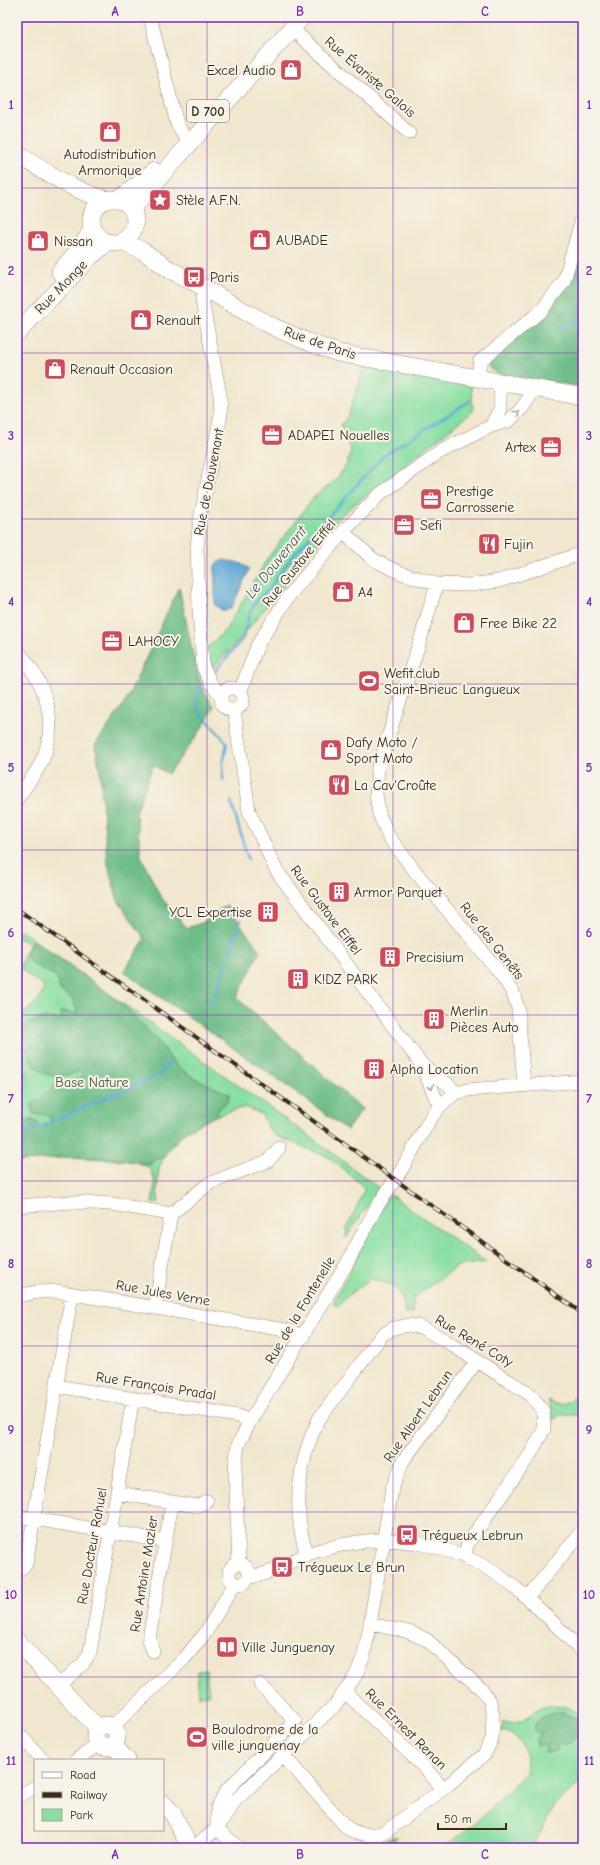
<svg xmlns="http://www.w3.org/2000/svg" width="600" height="1865" viewBox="0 0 600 1865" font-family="'Comic Neue',sans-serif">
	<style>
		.green { fill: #88dfa3; stroke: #628460 }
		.forest { fill: #6ebe89; stroke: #547454 }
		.water { fill: #60a9d7; stroke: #4e6a7a }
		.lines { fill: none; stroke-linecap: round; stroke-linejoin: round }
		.stream { stroke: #60a9d7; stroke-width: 2.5 }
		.minor-casing { stroke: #968876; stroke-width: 14 }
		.major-casing { stroke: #968876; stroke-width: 18 }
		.minor { stroke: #fff; stroke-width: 13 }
		.major { stroke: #fff; stroke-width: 17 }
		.rail-casing { stroke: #3b2a1e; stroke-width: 4 }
		.rail { stroke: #f7f3e8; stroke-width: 2.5; stroke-dasharray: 8; stroke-linecap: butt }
		.oneway { stroke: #a79f9a }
		.grid { fill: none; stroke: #7b2cbf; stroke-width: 1; stroke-opacity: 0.55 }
		.labels { text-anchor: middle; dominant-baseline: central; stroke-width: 4; stroke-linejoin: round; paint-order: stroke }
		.shield { fill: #f7f3e8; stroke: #73665b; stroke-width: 1 }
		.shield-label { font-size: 13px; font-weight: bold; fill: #3b2a1e }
		.poi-label { font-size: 14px; fill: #3b2a1e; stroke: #f7f3e8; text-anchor: start }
		.street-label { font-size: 14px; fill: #3b2a1e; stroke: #f7f3e8 }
		.park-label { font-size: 14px; fill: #4e573f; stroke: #f7f3e8 }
		.water-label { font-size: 15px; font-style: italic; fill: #48565f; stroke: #f7f3e8 }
		.neatline { fill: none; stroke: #7b2cbf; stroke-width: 1.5 }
		.grid-label { font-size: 13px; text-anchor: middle; font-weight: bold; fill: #7b2cbf }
	</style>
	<rect width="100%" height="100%" fill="#f7f3e8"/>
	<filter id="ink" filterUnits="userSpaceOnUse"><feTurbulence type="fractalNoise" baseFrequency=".025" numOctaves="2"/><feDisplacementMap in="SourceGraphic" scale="8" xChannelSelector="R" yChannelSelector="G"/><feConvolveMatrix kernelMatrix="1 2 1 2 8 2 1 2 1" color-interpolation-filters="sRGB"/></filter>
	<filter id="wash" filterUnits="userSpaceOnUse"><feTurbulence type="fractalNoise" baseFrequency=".012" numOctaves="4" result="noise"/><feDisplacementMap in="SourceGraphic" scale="16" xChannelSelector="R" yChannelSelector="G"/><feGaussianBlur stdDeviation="0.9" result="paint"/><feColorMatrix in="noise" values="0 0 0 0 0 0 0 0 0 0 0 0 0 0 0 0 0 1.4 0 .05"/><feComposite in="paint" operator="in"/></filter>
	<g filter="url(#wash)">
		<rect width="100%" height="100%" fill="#f1e7ce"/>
		<path class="green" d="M364,368l107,16 2,27 -132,104 -98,120 -44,48 -5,-22 33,-33 40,-69 47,-62 21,-16 11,-15 5,-14 -10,-27 7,-9z
			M17,928l299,213 63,47 -33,50 1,-10 18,-40 -35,-30 -58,-24 -11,-20 -16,-7 -30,9 -31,16 -17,19 -8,17 -2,22 2,13h-7c4,-23 6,-34 -18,-42l-65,-4 -52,5v-146c15,-7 22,-13 27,-29l-25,-19 11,-25 -13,-5z
			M389,1194l97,68 -29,4 -44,32v15l-8,1c-3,-27 -9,-30 -35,-35l-23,17 -9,11 -5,-4c20,-36 37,-73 56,-109z
			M583,1390v25h-23l-7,5v-7l-5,-13c15,9 24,0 35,-10z
			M206,1670l3,25 -10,1 -2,-25z
			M548,1705l16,1 19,9v66l-17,13 -11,11 -23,43h-88l44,-36 38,-40 1,-15 -4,-11 -9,-11 -8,-4 -4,2 1,-12c14,9 31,-12 45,-16z
			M201,1727l7,8 -15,12 -6,-8z
			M397,1836l-2,4 4,8h-43l-1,-7 25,1z"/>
		<path class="forest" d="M583,239v148l-88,-14 -7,-6 1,-6 78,-75 10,-23z
			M179,587l20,96 15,24 -15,26 -31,41 -15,-9 -17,48 5,43 19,40 27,32 17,-6 22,-17 34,46 -23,47 125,111 -15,21c-73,-56 -149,-105 -223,-159l21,-32 -27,-38 -11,-40 -7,-91 -5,-25 31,-44z
			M33,940l85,60 39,40 17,23 18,14 37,17 -1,7 -7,6 -6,9 -31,16 -22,26 -8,1 -4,6 -38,-7 -43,-1 -52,5v-47l5,8 10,-4 9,7 7,-2 3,-6 -7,-4h-11l-2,-8 22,-19 14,-3 15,-6v-7c-9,2 -21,7 -29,5 -14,-3 -23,-14 -26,-27l-9,2 1,8 8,17 -7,25 -3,1v-73l13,-7 16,-4 15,2v-9l16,3c-1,-11 -6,-18 -17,-24l-3,-12 -27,-16 -4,-9z
			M560,1712l14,5 9,8v17l-1,-5 -4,-1 -11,9 -10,1 1,1 -2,4 -9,2 -2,-1 1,-5 -1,-2 -8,1 -1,-6 5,-6 -7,-4c2,-13 15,-17 26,-18z"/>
		<path class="water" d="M224,560c9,2 20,2 25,10l-18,39 -8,2 -8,-6v-39l4,-5z"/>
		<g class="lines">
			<path class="stream" d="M558,329l25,-14
				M212,675l31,-37 7,-26 8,-13 10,-9 23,-32 93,-103 86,-54
				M205,681l-4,4 -6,13 5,14 27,31 -4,21v16
				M231,801l17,58
				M211,1006l30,-86
				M17,1132l21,-4 121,-53 10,-13"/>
		</g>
	</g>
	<g filter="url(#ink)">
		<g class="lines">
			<g class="minor-casing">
				<path id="minor" d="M150,17l27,107 8,13
					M292,29l117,104
					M206,289l-4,11 18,95 1,19 -21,105 -3,28 2,60 4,60 8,16 10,13
					M478,378l2,-17 62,-51 22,-29 19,-66
					M491,426l9,-17v-27
					M343,532l31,28 27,13 36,11 34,1 28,-4 84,-28
					M437,584l-18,60 -41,123 -2,27 3,20 10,23 25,33 86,103 13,20 5,15 6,77
					M17,651c29,31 43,72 24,112 -7,13 -16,24 -24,36
					M221 699a11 11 0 1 1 22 0a11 11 0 1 1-22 0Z
					M240,692l18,-48 30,-47 55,-65 37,-38 60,-42 51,-26 18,-5 13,-13 9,-13 1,-7
					M234,710l15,101 27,59 146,195
					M441,1105l-5,-6 -14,-34 28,21 5,7
					M17,1206l54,-4 41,2 59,10
					M17,1296l21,-4 18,-1 235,40 12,6
					M155,1307l16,-93 39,-31 58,-22 11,-13
					M56,1386l182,30 12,5
					M117,1493l79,13 11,-5
					M17,1516l148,25
					M307,1555c-15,-45 -9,-94 12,-136l63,-84 12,-7 14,-3 13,2 23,13 87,55 12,16 1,18 -14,26 -62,88 -4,14
					M239,1564l-4,-96 3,-23 12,-24 96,-156 30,-57 26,-39 28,-50 11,-14 14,-12 13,-3 115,-9
					M229 1574a10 10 0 1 1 20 0a10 10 0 1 1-20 0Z
					M17,1571l9,-7 46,-270
					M249,1577c20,-2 38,-14 56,-22 13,-5 28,-8 41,-11 50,-10 106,1 149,29 32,21 60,52 88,79
					M527,1598l56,-68
					M153,1651l-4,-12 23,-137
					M58,1686l25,-22 7,-12 43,-254
					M345,1692l81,77 17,20
					M112,1727l72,-68 22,-27 29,-49
					M17,1732l26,28
					M283,1755l64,73c13,7 27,10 41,2l55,-41 41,-34 8,-16 1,-24 -3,-14 -8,-11 -55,-50 -18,-8 -39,-8
					M76,1760l22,-15
					M17,1797l18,-10
					M193,1848l24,-19 18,-28 100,-96 21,-30 8,-20 6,-31 22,-135 11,-28 74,-100
					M239,1848l-22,-19v-21l9,-17 69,-70 -35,-37"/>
			</g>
			<g class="major-casing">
				<path id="major" d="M17,154c27,17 59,38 90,46
					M91 221a22 22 0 1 1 44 0a22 22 0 1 1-44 0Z
					M119,200l35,-29
					M133,213v-3l3,-6 166,-187
					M121,242l20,8 31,21 17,8 53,31 34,18 34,15 28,10 245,44
					M60,272l22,-26 10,-16
					M17,333l73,-76 17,-14
					M17,1641l68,74 14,13
					M95 1736a11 11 0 1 1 22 0a11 11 0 1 1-22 0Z
					M113,1745l14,15
					M163,1803l10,11 17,34"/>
			</g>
			<use href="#minor" class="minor"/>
			<use href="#major" class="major"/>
			<g class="rail-casing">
				<path id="rail" d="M17,909l566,405"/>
			</g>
			<use href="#rail" class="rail"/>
		</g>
		<defs><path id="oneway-chevron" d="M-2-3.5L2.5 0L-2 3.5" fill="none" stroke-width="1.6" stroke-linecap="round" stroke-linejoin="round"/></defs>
		<g class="oneway">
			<use href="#oneway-chevron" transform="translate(517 413) rotate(-43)"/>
			<use href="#oneway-chevron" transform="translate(431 1087) rotate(67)"/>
		</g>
	</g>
	<path class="grid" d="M207,17v1831M393,17v1831M17,188h566M17,353h566M17,519h566M17,684h566M17,850h566M17,1015h566M17,1181h566M17,1346h566M17,1512h566M17,1677h566"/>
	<defs>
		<g id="shop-square" transform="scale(1.15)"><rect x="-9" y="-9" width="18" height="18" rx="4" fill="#d1495b" stroke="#f7f3e8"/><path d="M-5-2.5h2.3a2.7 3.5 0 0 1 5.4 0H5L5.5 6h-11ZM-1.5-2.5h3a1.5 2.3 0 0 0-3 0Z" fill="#fff"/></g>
		<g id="sight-square" transform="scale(1.15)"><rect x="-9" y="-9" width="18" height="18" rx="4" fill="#d1495b" stroke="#f7f3e8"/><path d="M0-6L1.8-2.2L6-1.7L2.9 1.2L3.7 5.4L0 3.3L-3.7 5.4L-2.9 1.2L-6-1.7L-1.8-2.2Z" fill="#fff"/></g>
		<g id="bus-square" transform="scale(1.15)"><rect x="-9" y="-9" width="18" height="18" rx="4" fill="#d1495b" stroke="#f7f3e8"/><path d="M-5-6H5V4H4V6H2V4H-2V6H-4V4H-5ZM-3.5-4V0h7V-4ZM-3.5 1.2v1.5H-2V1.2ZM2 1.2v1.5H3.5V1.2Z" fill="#fff"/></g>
		<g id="office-square" transform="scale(1.15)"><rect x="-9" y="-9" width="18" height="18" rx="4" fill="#d1495b" stroke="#f7f3e8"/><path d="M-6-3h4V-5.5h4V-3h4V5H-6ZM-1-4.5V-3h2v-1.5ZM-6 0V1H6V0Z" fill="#fff"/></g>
		<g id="restaurant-square" transform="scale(1.15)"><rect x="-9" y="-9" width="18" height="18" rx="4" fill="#d1495b" stroke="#f7f3e8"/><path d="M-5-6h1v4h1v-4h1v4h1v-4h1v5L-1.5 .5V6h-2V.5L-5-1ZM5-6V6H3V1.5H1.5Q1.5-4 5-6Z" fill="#fff"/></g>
		<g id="stadium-square" transform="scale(1.15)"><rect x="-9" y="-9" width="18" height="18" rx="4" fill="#d1495b" stroke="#f7f3e8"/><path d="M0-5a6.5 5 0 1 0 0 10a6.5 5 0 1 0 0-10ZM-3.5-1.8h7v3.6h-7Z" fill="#fff"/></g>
		<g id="building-square" transform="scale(1.15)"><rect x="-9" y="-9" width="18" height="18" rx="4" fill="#d1495b" stroke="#f7f3e8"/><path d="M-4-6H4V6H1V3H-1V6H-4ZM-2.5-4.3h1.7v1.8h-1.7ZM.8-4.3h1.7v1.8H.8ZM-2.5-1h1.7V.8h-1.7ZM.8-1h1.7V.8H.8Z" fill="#fff"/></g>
		<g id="library-square" transform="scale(1.15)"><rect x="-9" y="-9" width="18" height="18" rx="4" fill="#d1495b" stroke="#f7f3e8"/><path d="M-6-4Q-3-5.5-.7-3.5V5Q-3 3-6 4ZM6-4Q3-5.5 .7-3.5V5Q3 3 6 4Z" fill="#fff"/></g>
	</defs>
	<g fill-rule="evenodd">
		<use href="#shop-square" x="291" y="70"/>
		<use href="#shop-square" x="110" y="132"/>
		<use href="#sight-square" x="160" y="200"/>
		<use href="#shop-square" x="260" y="240"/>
		<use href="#shop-square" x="38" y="241"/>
		<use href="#bus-square" x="194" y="277"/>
		<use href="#shop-square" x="141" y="320"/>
		<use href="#shop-square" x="55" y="369"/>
		<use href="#office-square" x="272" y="435"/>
		<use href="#office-square" x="551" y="447"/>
		<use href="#office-square" x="431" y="499"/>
		<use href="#office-square" x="404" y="525"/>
		<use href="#restaurant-square" x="489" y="544"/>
		<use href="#shop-square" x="343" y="592"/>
		<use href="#shop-square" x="464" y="623"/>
		<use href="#office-square" x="112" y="641"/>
		<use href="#stadium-square" x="369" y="681"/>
		<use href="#shop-square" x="331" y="750"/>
		<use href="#restaurant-square" x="339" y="785"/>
		<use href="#building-square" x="339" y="892"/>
		<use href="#building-square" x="268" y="912"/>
		<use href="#building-square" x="390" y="957"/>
		<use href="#building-square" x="298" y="979"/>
		<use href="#building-square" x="434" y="1019"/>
		<use href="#building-square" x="374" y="1069"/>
		<use href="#bus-square" x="407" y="1535"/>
		<use href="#bus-square" x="282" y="1567"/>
		<use href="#library-square" x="227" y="1647"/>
		<use href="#stadium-square" x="197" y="1737"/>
	</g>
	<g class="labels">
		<rect class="shield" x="187" y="100" width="42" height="22" rx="3"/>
		<g class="shield-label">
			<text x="208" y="111">D 700</text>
		</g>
		<g class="poi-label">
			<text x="276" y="70" text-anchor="end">Excel Audio</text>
			<text x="110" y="154" text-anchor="middle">Autodistribution<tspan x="110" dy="16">Armorique</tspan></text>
			<text x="176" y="200">Stèle A.F.N.</text>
			<text x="276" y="240">AUBADE</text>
			<text x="54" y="241">Nissan</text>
			<text x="210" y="277">Paris</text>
			<text x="156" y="320">Renault</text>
			<text x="70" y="369">Renault Occasion</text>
			<text x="288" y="435">ADAPEI Nouelles</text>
			<text x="536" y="447" text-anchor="end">Artex</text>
			<text x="446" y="491">Prestige<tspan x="446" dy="16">Carrosserie</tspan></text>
			<text x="420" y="525">Sefi</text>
			<text x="504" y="544">Fujin</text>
			<text x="358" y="592">A4</text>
			<text x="480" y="623">Free Bike 22</text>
			<text x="128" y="641">LAHOCY</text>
			<text x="384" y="673">Wefit.club<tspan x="384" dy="16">Saint-Brieuc Langueux</tspan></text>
			<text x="346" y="742">Dafy Moto /<tspan x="346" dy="16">Sport Moto</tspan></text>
			<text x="354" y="785">La Cav'Croûte</text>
			<text x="354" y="892">Armor Parquet</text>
			<text x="252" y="912" text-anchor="end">YCL Expertise</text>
			<text x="406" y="957">Precisium</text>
			<text x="314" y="979">K!DZ PARK</text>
			<text x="450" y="1011">Merlin<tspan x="450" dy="16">Pièces Auto</tspan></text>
			<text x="390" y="1069">Alpha Location</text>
			<text x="422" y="1535">Trégueux Lebrun</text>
			<text x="298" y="1567">Trégueux Le Brun</text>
			<text x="242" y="1647">Ville Junguenay</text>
			<text x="212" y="1729">Boulodrome de la<tspan x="212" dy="16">ville junguenay</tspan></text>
		</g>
		<g class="street-label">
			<text transform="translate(370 77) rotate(41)">Rue Évariste Galois</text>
			<text transform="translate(61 287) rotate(-46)">Rue Monge</text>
			<text transform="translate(320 343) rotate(19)">Rue de Paris</text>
			<text transform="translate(209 482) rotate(-79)">Rue de Douvenant</text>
			<text transform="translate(299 563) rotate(-51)">Rue Gustave Eiffel</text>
			<text transform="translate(326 910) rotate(53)">Rue Gustave Eiffel</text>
			<text transform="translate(492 941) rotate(52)">Rue des Genêts</text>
			<text transform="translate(163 1293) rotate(10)">Rue Jules Verne</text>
			<text transform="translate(300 1310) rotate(-59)">Rue de la Fontenelle</text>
			<text transform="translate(474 1341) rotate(31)">Rue René Coty</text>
			<text transform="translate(156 1386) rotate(9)">Rue François Pradal</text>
			<text transform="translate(418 1416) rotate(-55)">Rue Albert Lebrun</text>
			<text transform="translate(92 1546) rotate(-80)">Rue Docteur Rahuel</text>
			<text transform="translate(144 1574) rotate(-81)">Rue Antoine Mazier</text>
			<text transform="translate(406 1729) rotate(45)">Rue Ernest Renan</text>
		</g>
		<g class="park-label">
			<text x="92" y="1082">Base Nature</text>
		</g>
		<g class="water-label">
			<text transform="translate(276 562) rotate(-51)">Le Douvenant</text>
		</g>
	</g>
	<rect width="600" height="1865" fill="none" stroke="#f7f3e8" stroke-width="44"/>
	<rect x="34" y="1759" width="130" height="72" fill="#f7f3e8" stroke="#aca397"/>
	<rect x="42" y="1772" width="20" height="6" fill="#ffffff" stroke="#aca397"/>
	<text x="70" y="1779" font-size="12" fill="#3b2a1e">Road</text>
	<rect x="42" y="1792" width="20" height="6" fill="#3b2a1e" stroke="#aca397"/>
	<text x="70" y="1799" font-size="12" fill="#3b2a1e">Railway</text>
	<rect x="42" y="1809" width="20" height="12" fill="#88dfa3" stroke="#aca397"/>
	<text x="70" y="1819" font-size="12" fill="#3b2a1e">Park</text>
	<path d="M438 1823v6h68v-6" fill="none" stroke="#3b2a1e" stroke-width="2"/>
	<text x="444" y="1823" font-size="12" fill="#3b2a1e" stroke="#f7f3e8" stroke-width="3" paint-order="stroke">50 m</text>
	<rect x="22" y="22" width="556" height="1821" class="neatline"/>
	<g class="grid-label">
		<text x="115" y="16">A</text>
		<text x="300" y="16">B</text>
		<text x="485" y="16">C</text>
		<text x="11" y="109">1</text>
		<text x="589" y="109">1</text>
		<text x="11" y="275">2</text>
		<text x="589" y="275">2</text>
		<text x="11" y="440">3</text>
		<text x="589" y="440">3</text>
		<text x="11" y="606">4</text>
		<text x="589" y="606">4</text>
		<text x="11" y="772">5</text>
		<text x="589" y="772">5</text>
		<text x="11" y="937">6</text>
		<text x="589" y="937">6</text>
		<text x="11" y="1103">7</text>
		<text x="589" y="1103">7</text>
		<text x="11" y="1268">8</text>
		<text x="589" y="1268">8</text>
		<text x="11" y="1434">9</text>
		<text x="589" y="1434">9</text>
		<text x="11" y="1599">10</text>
		<text x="589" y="1599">10</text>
		<text x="11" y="1765">11</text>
		<text x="589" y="1765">11</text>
		<text x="115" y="1859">A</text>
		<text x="300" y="1859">B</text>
		<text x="485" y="1859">C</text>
	</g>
</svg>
